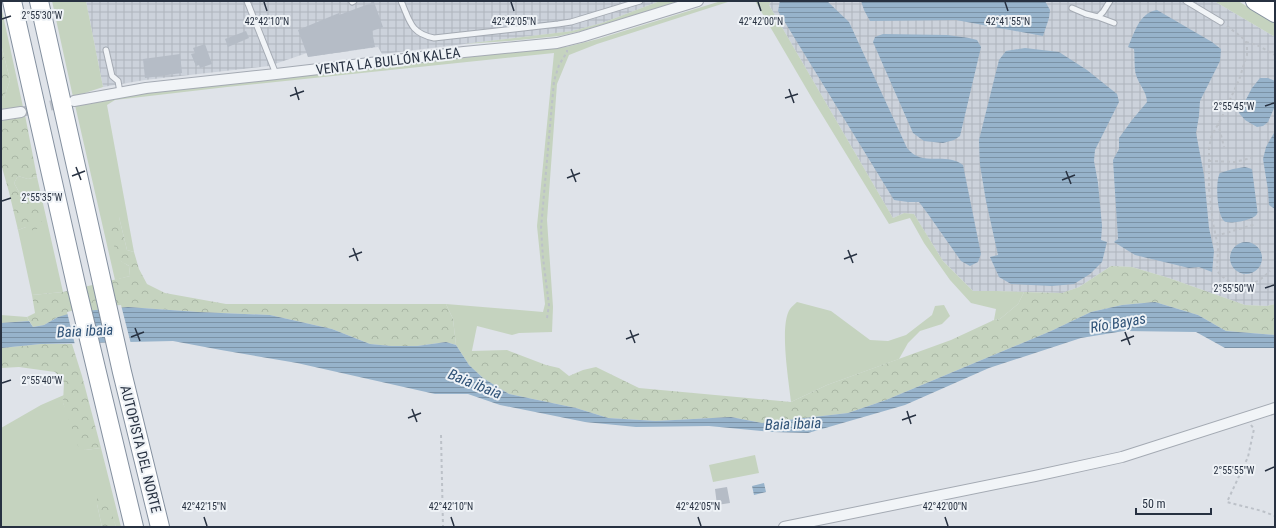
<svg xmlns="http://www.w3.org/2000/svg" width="1276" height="528" viewBox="0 0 1276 528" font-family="'Roboto Condensed',sans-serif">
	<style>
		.industrial { fill: url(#industrial-grid) }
		.green { fill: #c5d3bf }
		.forest { fill: url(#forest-crowns) }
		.water { fill: url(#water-rules) }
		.pier { fill: #dfe3e9 }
		.building { fill: #b5bcc6 }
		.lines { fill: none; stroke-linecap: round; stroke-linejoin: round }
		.street-tunnel { stroke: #babfc7; stroke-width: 10; stroke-dasharray: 10 5; stroke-linecap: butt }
		.lane-casing { stroke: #a4aab3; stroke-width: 7 }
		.street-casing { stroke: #a4aab3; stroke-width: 12 }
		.highway-casing { stroke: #8591a0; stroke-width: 20 }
		.path { stroke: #bcc1c8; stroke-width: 2; stroke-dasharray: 3 3; stroke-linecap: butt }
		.lane { stroke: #f1f4f7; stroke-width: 5 }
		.street { stroke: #f1f4f7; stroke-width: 10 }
		.highway { stroke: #fff; stroke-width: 18 }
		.ticks { fill: none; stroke: #273141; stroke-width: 1.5 }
		.labels { text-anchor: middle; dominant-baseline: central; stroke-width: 4; stroke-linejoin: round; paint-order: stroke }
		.street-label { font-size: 14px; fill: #273141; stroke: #eef2f6 }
		.water-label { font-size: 15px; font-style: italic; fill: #2f5277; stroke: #eef2f6 }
		.ticks-label { font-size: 10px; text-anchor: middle; fill: #273141; stroke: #eef2f6; stroke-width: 4; stroke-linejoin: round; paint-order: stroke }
	</style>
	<defs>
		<pattern id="industrial-grid" width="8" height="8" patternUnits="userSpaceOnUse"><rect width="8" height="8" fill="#ccd2db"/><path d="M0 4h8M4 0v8" fill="none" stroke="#afb5bd"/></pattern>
		<pattern id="forest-crowns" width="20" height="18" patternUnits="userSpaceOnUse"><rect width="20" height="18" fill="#c5d3bf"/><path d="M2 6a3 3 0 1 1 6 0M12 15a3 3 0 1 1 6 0" fill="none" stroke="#a9b6a5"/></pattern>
		<pattern id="water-rules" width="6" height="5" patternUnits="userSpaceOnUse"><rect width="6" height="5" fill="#97b3cb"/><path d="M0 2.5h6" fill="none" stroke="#7b92a6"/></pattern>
	</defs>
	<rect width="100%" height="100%" fill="#dfe3e9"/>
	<path class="industrial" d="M86,1h574l-58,22 -30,8 -190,23 -4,-7 -70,10 -1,-4 -38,13 -124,14 -42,7z
		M771,1h443l61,36v267l-8,2 -22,-1 -76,-27 -37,-11 -21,-1 -32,21 -17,6 -65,-2h-24l-30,-30 -29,-47 -10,-1 -11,5 -124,-213z"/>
	<path class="green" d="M52,1h34l17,86 -30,10z
		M660,1h20l-99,30 -22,5 -50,5 -45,3 108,-13 30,-8z
		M721,1h10l-134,43 -28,11 -12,29 -10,136 6,87 -1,25 -33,1 -7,2 -35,-9 -8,39 -13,-20 -3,-26 -7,-15 97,8 2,-8 -8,-78 17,-173 -327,34 -112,13 -8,5 27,147 -7,-2 -8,-33 2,44 8,5 1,10 -15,4 -40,-175 91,-16 176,-17 195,-23 29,-2 32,-8z
		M755,1h16l-2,4 124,213 11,-5 10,1 29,47 30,30h24l27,1 -6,12 -18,15 -6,1 2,-11 -25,-6 -21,-23 -26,-37 -14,-25 -21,6 -76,-124z
		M1214,1h24l37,22v14z
		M1,6l22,101 -22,4v-13h3l6,-18 -9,-36z
		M18,176l10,3 9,-2 26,115 -31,3 -14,-65 8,-3 7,-32 -14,-3 -5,-9z
		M797,302l34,9 39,29 18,1 18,-6 26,-20 3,-9 9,-1 6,11 -8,8 -22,7 -12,12 -9,16 -72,26 -36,17c-2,-20 -12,-77 -1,-93 2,-3 5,-5 7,-7z
		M1,315l26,2 2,4 -28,2z
		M64,395l-1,8 22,47 16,-2 20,79h-5l-5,-14 -14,-9 5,23h-101v-99l40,-23z
		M755,455l4,18 -46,9 -4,-17z"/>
	<path class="forest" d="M1,44l9,36 -6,18h-3z
		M25,115l12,62 -9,2 -10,-3 -4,7 5,9 14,3 8,9 1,21 -8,6 -8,-4 -8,3 -9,-38 -8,-28v-44z
		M112,215l7,2 8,33 7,2 5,17 8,15 18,9 61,11h220l7,15 3,26 -10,-3 -29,4h-27l-20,-2 -38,-15 -62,-14 -72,-3 -70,-5 -70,10 -14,8 -11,2 -6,-10 8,-4 -3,-18 31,-3 67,-16 -1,-10c-2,-2 -7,-3 -8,-5 -8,-9 -12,-36 -9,-46z
		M1111,266l21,1 37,11 76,27 22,1 8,-2v31l-49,-4 -28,-16 -43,-13 -33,3 -31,7 -40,19 -165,69 -38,13 -86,10 -31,-6 -75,4 -48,-3 -32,-10 -67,-14 -26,-16 -14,-13 2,-14 36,-1 39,15 13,3 10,8 14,-6 13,-3 43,21 152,14 36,-17 124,-45 43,-20 6,-1 18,-15 6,-12 38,1 17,-6z
		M41,344h31l10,32 19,72 -16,2 -7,-4 -15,-43 1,-21 -9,-10 -36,-5 -18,1v-20z
		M97,496h10l9,31h-14l-5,-23z"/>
	<path class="water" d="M780,1h47l22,21 58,126c16,20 37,3 56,17l18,89 -3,8 -8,4 -9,-5 -33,-47 -9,-12h-11l-14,-2 -116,-189z
		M861,1h184l5,9 -1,8 -6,18 -87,-16 -86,1 -6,-11z
		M1157,10l55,32 9,7 -1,12 -20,40 -1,15 -3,17 8,42 5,53 5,23 -2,21 -13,-5 -10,1 -54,-13 -21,-13 4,-3 -5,-79 6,-11v-11l13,-18 15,-18c0,-10 -8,-17 -11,-27 -2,-7 -1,-18 -2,-26l-6,-2c7,-15 11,-34 29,-37z
		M883,34l64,1 22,3 8,2 4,7 -21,89 -6,4 -11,3 -19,-2 -11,-8 -40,-91 2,-5z
		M1025,48l34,4 28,18 30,24 2,8 -24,48 -1,11 4,22 4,43 -1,14 6,2 -5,20 -12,12 -16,10 -22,2 -41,-2 -12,-7 -9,-20 8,-2 -12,-54 -6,-36 -1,-25 20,-80 7,-9z
		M1260,78h8l7,3v25l-7,16 -5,4 -6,1 -12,-7 -6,-7 13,-25z
		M1275,131v78l-6,-4 -1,-15 -5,-31 3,-12z
		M1245,167l7,2 5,39c0,2 1,4 0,6 -3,6 -28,11 -33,7 -7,-6 -9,-40 -4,-48l13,-4z
		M1230 258a16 16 0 1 1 32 0a16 16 0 1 1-32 0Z
		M1155,302l43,13 28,16 49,4v13h-50l-29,-16 -72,-1 -43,7 -92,30 -84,37 -97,28 -35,-1 -64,-6 -73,1 -51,-5 -85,-17 -32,-11h-33l-138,-31 -76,-13 -48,-9 -132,3 -40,4v-25l28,-2 4,6 11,-2 14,-8 17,-5 53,-5 70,5 72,3 62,14 38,15 21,2h26l29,-4 10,3 13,20 14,13 26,16 67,14 32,10 48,3 75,-4 31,6 86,-10 38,-13 165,-69 40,-19 31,-7z
		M764,483l2,9 -12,3 -2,-9z"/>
	<path class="pier" d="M121,305l10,39 -24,1 -9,-38z
		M91,308l9,37h-25l-8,-33 8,-2z"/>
	<path class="building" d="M374,2l9,25 -11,4 3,16 -67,10 -10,-27 41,-17v2z
		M246,31l3,7 -21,9 -3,-8z
		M205,44l7,20 -12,4 -1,-3 -3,1 -5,-12 4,-1 -2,-5z
		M180,54l2,19 -37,5 -2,-19z
		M727,487l3,16 -13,2 -2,-16z"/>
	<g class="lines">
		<path class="street-tunnel" d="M21,112l46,-10"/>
		<g class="lane-casing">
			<path id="lane" d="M247,1l29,73
				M401,1c9,20 9,32 33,37l124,-14 13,-2 69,-21
				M1186,1l35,21
				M352,2l2,-1
				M1072,8l14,6 12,3 5,-5 7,-11
				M1098,17l16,6
				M106,50l6,26 6,5 2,11"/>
		</g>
		<g class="street-casing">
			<path id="street" d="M74,101l72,-13 130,-14 188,-22 93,-9 24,-6 117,-36
				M1,115l20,-3
				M784,527l251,-51 87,-19 153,-49"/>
		</g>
		<g class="highway-casing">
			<path id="highway" d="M12,1l65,288 57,238
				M39,1l83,371 38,155
				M1255,1l20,12"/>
		</g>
		<path class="path" d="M1227,26l17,13 3,6v10l-8,25 -18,39 -9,16 -3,12v42l4,34 5,24 -1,24c18,20 35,18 53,0
			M1246,42l11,3 18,10
			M1218,123l6,24
			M1209,161l26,1 16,-4
			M1216,236l40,-12
			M547,318l2,-13 -6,-47 -2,-30 13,-147 5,-16 8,-13v-2
			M1251,425l3,4 -6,28 -21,45 35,9 13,5
			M441,435l2,92"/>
		<use href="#lane" class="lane"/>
		<use href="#street" class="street"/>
		<use href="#highway" class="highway"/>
	</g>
	<path class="ticks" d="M264,2l3,9M511,2l3,9M758,2l3,9M1005,2l3,9M2,19l9,-3M295,87l4,13M789,89l5,14M290,96l14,-5M785,98l13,-4M1265,106l9,-3M76,167l5,13M571,169l5,13M1066,171l5,13M72,176l13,-5M567,178l13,-5M1062,180l13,-5M2,201l9,-3M353,248l5,13M848,250l5,13M349,257l13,-5M844,259l13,-5M1265,288l9,-3M135,328l5,13M630,330l5,13M1125,332l5,13M131,337l13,-5M626,339l13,-5M1121,341l13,-5M2,383l9,-3M412,409l5,13M907,411l4,13M408,418l13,-5M902,420l14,-5M1265,471l9,-4M204,517l3,9M451,517l3,9M698,517l3,9M945,517l3,9"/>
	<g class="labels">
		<g class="street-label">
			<text transform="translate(388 61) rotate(-7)">VENTA LA BULLÓN KALEA</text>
			<text transform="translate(141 449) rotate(76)">AUTOPISTA DEL NORTE</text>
		</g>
		<g class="water-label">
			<text transform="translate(1118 323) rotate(-10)">Río Bayas</text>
			<text transform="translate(85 331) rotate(-3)">Baia ibaia</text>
			<text transform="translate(475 384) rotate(22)">Baia ibaia</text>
			<text transform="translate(793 424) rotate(-2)">Baia ibaia</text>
		</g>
	</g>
	<g class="ticks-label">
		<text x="42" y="19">2°55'30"W</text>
		<text x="267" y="25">42°42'10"N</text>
		<text x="514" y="25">42°42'05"N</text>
		<text x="761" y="25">42°42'00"N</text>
		<text x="1008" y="25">42°41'55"N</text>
		<text x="1234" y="110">2°55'45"W</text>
		<text x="42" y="201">2°55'35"W</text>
		<text x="1234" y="292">2°55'50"W</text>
		<text x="42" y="384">2°55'40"W</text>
		<text x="1234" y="474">2°55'55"W</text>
		<text x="204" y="510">42°42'15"N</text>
		<text x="451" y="510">42°42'10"N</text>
		<text x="698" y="510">42°42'05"N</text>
		<text x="945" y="510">42°42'00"N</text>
	</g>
	<rect width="1276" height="528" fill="none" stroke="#273141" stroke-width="4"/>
	<path d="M1136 508v6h75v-6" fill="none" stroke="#273141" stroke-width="2"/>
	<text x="1142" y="508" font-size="12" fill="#273141" stroke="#eef2f6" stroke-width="3" paint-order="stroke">50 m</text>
</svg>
